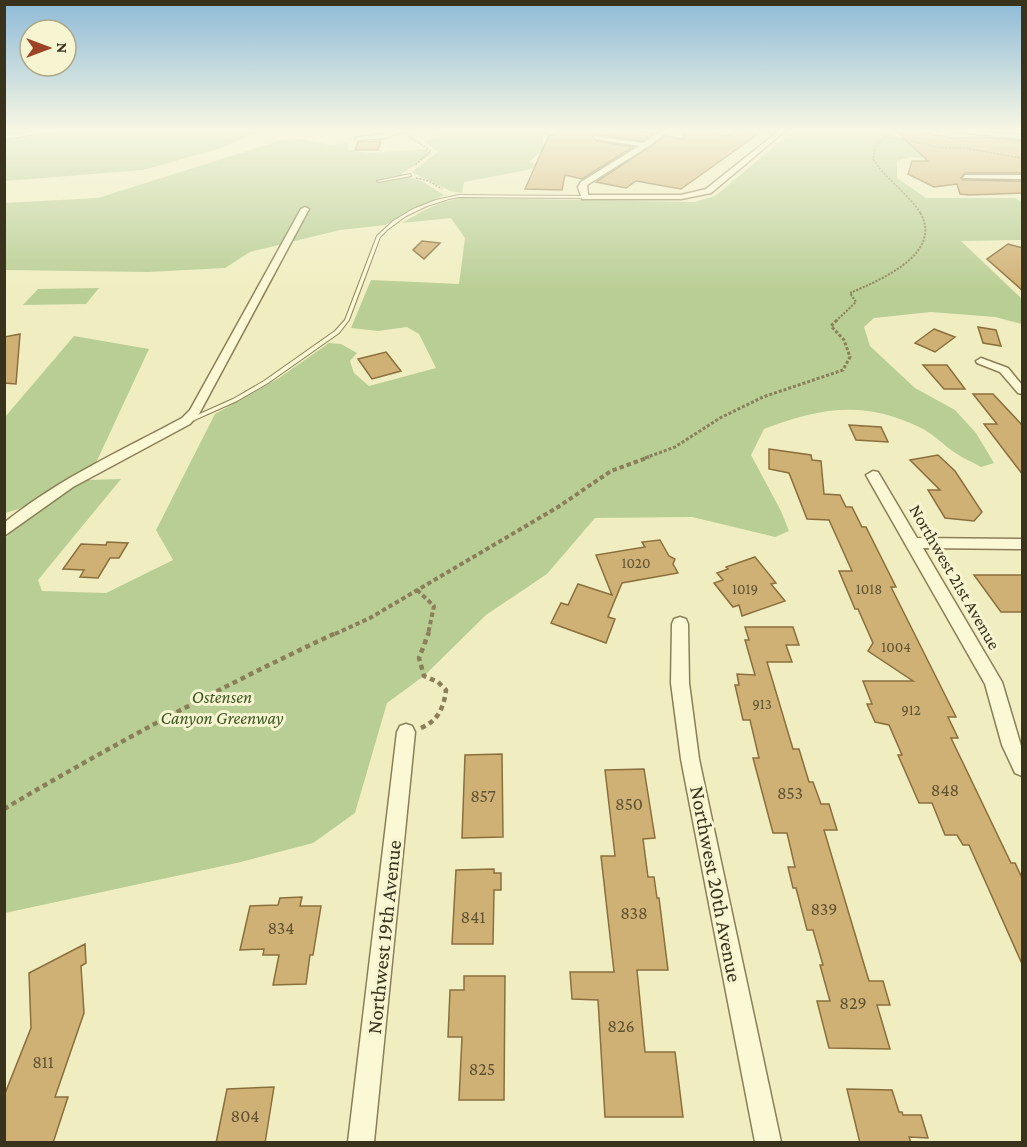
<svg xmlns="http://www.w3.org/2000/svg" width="1027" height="1147" viewBox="0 0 1027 1147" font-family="'Crimson Pro',serif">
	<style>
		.green { fill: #b9ce95 }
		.building { fill: #d0b175; stroke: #8a6f3d; stroke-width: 1.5 }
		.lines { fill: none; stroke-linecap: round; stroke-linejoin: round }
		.service-casing { stroke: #8a7f58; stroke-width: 2 }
		.minor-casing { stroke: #8a7f58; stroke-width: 3 }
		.tertiary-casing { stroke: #8a7f58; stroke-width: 2 }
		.path-far4 { stroke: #8a7f58; stroke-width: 1.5; stroke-dasharray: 2 1.5; stroke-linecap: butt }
		.path-far3 { stroke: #8a7f58; stroke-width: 2; stroke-dasharray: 2 1.5; stroke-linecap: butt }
		.path-far2 { stroke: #8a7f58; stroke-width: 3; stroke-dasharray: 3 2; stroke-linecap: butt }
		.path-far1 { stroke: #8a7f58; stroke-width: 4; stroke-dasharray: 4.5 3; stroke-linecap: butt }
		.path { stroke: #8a7f58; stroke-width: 4.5; stroke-dasharray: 5 4; stroke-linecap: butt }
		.service { fill: #faf8d5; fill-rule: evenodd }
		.minor { fill: #faf8d5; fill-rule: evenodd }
		.tertiary { fill: #faf8d5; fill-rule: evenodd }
		.labels { text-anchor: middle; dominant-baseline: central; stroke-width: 6; stroke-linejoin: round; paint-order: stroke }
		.number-label { font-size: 15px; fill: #5f5233 }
		.street-label { font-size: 18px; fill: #39321d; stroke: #f7f5d1 }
		.park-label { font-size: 18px; font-style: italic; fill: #3c5722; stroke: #f7f5d1 }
		.near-number-label { font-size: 18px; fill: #5f5233 }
		.near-street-label { font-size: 21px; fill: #39321d; stroke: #f7f5d1 }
	</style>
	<rect width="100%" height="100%" fill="#f0eec1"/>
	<path class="green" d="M68,130h217l-25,1 -42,18 -75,21 -138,11 -1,-42z
		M444,130h104l-5,3v17l-14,12 10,3 -12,5 -63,12 -2,11 -12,-2 -38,-19 26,-20 -12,-10z
		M794,130h95l6,7 101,12 26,12 -112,-4 -13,4v17l29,20h90l6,5v37l-61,1 61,58v25l-27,-7 -64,-5 -57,6 -10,9 6,19 17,16 28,26 40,22 21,23 18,30 -13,4c-8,-5 -17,-8 -24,-13 -13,-8 -24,-21 -38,-27 -56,-27 -99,-19 -155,2l-13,26 30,56 8,20 -14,6 -83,-20 -97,1 -48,56 -61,41 -62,61 -37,27 -32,110 -42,30 -72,19 -236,51v-375l21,-21 61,-37 34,-1 -83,101 4,11 64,2 67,-33 -17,-30 59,-116 64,-36 50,-35 12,1 16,9 -7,8 4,12 15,13 67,-18 -17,-34 -12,-7 -29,4 -27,-3 20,-48 88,4 6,-46 -14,-20 -49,5c20,-12 38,-22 60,-25l233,4 20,-6z
		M302,139l27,6 19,-2v7l22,3 57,-4 3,6 -29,19 22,8 21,13 -59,30 -45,5 -90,22 -25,16 -77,4 -143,-2 -1,-67 94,-5 184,-58z
		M99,288l-13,16 -63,1 15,-16z
		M74,336l75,13 -54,116 -76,44 -14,4v-96z"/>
	<path class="building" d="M559,130h66l29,3 -12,8 -49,-7 3,7 37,6 -51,32 -17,-4 -3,15 -37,-1 24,-54h5z
		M683,130h28l1,3 16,3 7,-6 23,4 -77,55 -45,-8 -10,7 -30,-6 70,-46 18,3z
		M895,130h26l4,3 28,5 28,-1 41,4 1,32h-58l-4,5 2,2 60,1v12l-54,2 -9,-1 -3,-10 -23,3 -26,-13 4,-13h16z
		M381,141l-3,9h-23l3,-8z
		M422,241l18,2 -16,16 -11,-9z
		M1008,244l15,4v43l-36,-32z
		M978,327l18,3 5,16 -18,-3z
		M934,329l21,8 -20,15 -20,-9z
		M20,334l-4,50 -12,-1v-46z
		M386,352l15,19 -29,8 -14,-20z
		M923,365h24l18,24h-21z
		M973,394h20l30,32v49l-39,-51h13z
		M849,425l32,2 7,15 -32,-2z
		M769,449l42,6 1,5 9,1 3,33 16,1 6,12h6l10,20h4l30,60h-5l65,130h-8l10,21h-7l60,125h4l8,17v86l-54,-121h-6l-6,-10h-12l-13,-32h-13l-21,-48h4l-13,-30 -14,-3 -8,-18h5l-9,-23h50l-45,-30 5,-8 -15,-34h-3l-16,-38h13l-23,-51 -22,-1 -18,-46 -20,-4z
		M938,455l17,16 27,41 -8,9 -29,-3 -17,-28h12l-30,-30z
		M660,540l9,16 6,3 -2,5 5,9 -56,10 -14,34 7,2 -9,24 -55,-20 10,-20 7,2 10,-21 34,11 -16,-40 49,-8 -3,-5z
		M107,542l21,1 -9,15h-9l-12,20 -18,-1 4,-7 -21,-1 18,-25 25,1z
		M755,557l21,26 -5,1 14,17 -43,15 -3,-11 -6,2 -19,-24 9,-3 -6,-7 11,-4 -2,-2z
		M974,575h49v37h-22z
		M745,627h48l6,18h-13l6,17h-25l26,87h6l10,33h4l8,22h8l8,26h-13l45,151h14l7,24h-13l13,44 -61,-1 -12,-47h13l-10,-36h3l-10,-35h-6l-11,-42h-3l-5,-21h7l-8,-34h-14l-20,-75h6l-9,-38h-7l-8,-35h4l-2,-11 18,1 -10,-35h4z
		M502,754l1,83 -41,1 3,-83z
		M644,769l11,69 -12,1 5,38h6l3,21h2l9,72h-31l8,82h30l8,65h-78l-7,-117 -26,-1 -2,-27h44l-13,-116h14l-10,-86z
		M494,869v4h7v17h-7l-1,54h-41l4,-74z
		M302,897l-2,9h21l-8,49h-3l-4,29 -33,1 6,-30h-16l1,-6 -24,1 10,-44 28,-1 2,-7z
		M85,944l1,19 -5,3 3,47 -29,84h13l-15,46h-49v-47l27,-68 -2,-55z
		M464,976h41l-1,124h-45l3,-63h-14l2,-47h14z
		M274,1087l-9,56h-49l11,-54z
		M847,1089l45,1 7,22h3l1,3h18l7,23 -19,-1 2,6h-51z"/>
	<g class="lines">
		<g class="service-casing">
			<path id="service" d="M410,174l1,2 -32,6 -2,-1z
				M459,195l126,1 2,1 -2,1 -126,-1 -10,2 -22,7 -21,10 -19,14 -7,7 -31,83 -10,13 -71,50 -31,18 -47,21h-4v-2l47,-21 31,-18 71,-50 10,-11 32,-84 16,-15 20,-12 23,-9z"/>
		</g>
		<g class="minor-casing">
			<path id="minor" d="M398,130h8l-21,8 -27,2 -3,-2 29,-4z
				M663,130h7l-21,16 -62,39 1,10h93l25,-6 74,-59h6l-75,63 -30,6h-99l-4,-12 3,-5 58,-36 -43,-7 -2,-3 49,7z
				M956,130l66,5v4l-63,-7z
				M965,175h57v4l-59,-1z
				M305,207l4,2 -110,205 -9,10 -117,63 -69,49v-13c54,-44 117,-72 178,-105l8,-8 111,-201z
				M981,358l27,10 14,17v9l-4,-1 -18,-21 -23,-9 -1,-2z
				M873,471l5,1 39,66 105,1v10l-99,-1 79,134 20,67v27l-7,-3 -13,-28 -17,-61 -119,-209z
				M680,617l6,2 2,5 1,59 10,76 82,383h-26l-74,-383 -10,-76 1,-59 2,-5z
				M406,724l6,2 3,6 -41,410h-26l49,-410 3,-6z"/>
		</g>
		<g class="tertiary-casing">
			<path id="tertiary" d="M44,130h20l-60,9v-4z"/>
		</g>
		<path class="path-far4" d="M885,130l1,6 56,12h22l58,10
			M409,136l22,15 -17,15
			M886,136l-10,9 -3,14c13,21 35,34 48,55
			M416,178l13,3 13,8"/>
		<path class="path-far3" d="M836,321l20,-19 -6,-9c30,-13 94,-39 70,-81"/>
		<path class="path-far2" d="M645,458l30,-11 45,-29 43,-21 80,-27 7,-13 -6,-17 -13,-14 7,-7"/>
		<path class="path-far1" d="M417,590l17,16 -6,28
			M335,634l35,-16 188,-111 53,-36 38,-14"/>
		<path class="path" d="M421,728c17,-7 23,-21 25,-38l-8,-8 -14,-6 -5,-18 10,-26
			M4,809c108,-64 220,-124 334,-177"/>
		<use href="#service" class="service"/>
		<use href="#minor" class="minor"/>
		<use href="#tertiary" class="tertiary"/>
	</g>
	<linearGradient id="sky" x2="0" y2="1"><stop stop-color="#8dbad8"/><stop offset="0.45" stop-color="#f8f7e3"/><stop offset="1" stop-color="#f8f7e3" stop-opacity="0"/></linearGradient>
	<rect width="1027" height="290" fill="url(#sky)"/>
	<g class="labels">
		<g class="number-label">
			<text x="636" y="563">1020</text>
			<text x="745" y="589">1019</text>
			<text x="869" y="589">1018</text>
			<text x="896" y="647">1004</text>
			<text x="762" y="704">913</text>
			<text x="911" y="710">912</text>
		</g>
		<g class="street-label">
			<text transform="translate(955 577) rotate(60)">Northwest 21st Avenue</text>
		</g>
		<g class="park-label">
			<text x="222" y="697">Ostensen<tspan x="222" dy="21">Canyon Greenway</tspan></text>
		</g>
		<g class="near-number-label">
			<text x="945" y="790">848</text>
			<text x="790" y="793">853</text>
			<text x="483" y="796">857</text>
			<text x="629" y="804">850</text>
			<text x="824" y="909">839</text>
			<text x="634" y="913">838</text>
			<text x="473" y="917">841</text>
			<text x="281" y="928">834</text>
			<text x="853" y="1003">829</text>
			<text x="621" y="1026">826</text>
			<text x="43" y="1062">811</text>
			<text x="482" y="1069">825</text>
			<text x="245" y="1116">804</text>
		</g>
		<g class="near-street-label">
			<text transform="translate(716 884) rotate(79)">Northwest 20th Avenue</text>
			<text transform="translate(384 937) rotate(-84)">Northwest 19th Avenue</text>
		</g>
	</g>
	<rect width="1027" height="1147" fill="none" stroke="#39321d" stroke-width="12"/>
	<g transform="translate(48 48) rotate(90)"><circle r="28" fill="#f7f5d1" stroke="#aba789" stroke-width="1.5"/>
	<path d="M0-4.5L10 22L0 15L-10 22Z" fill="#9c4225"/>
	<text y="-9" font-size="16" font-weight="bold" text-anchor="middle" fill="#39321d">N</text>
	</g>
</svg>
